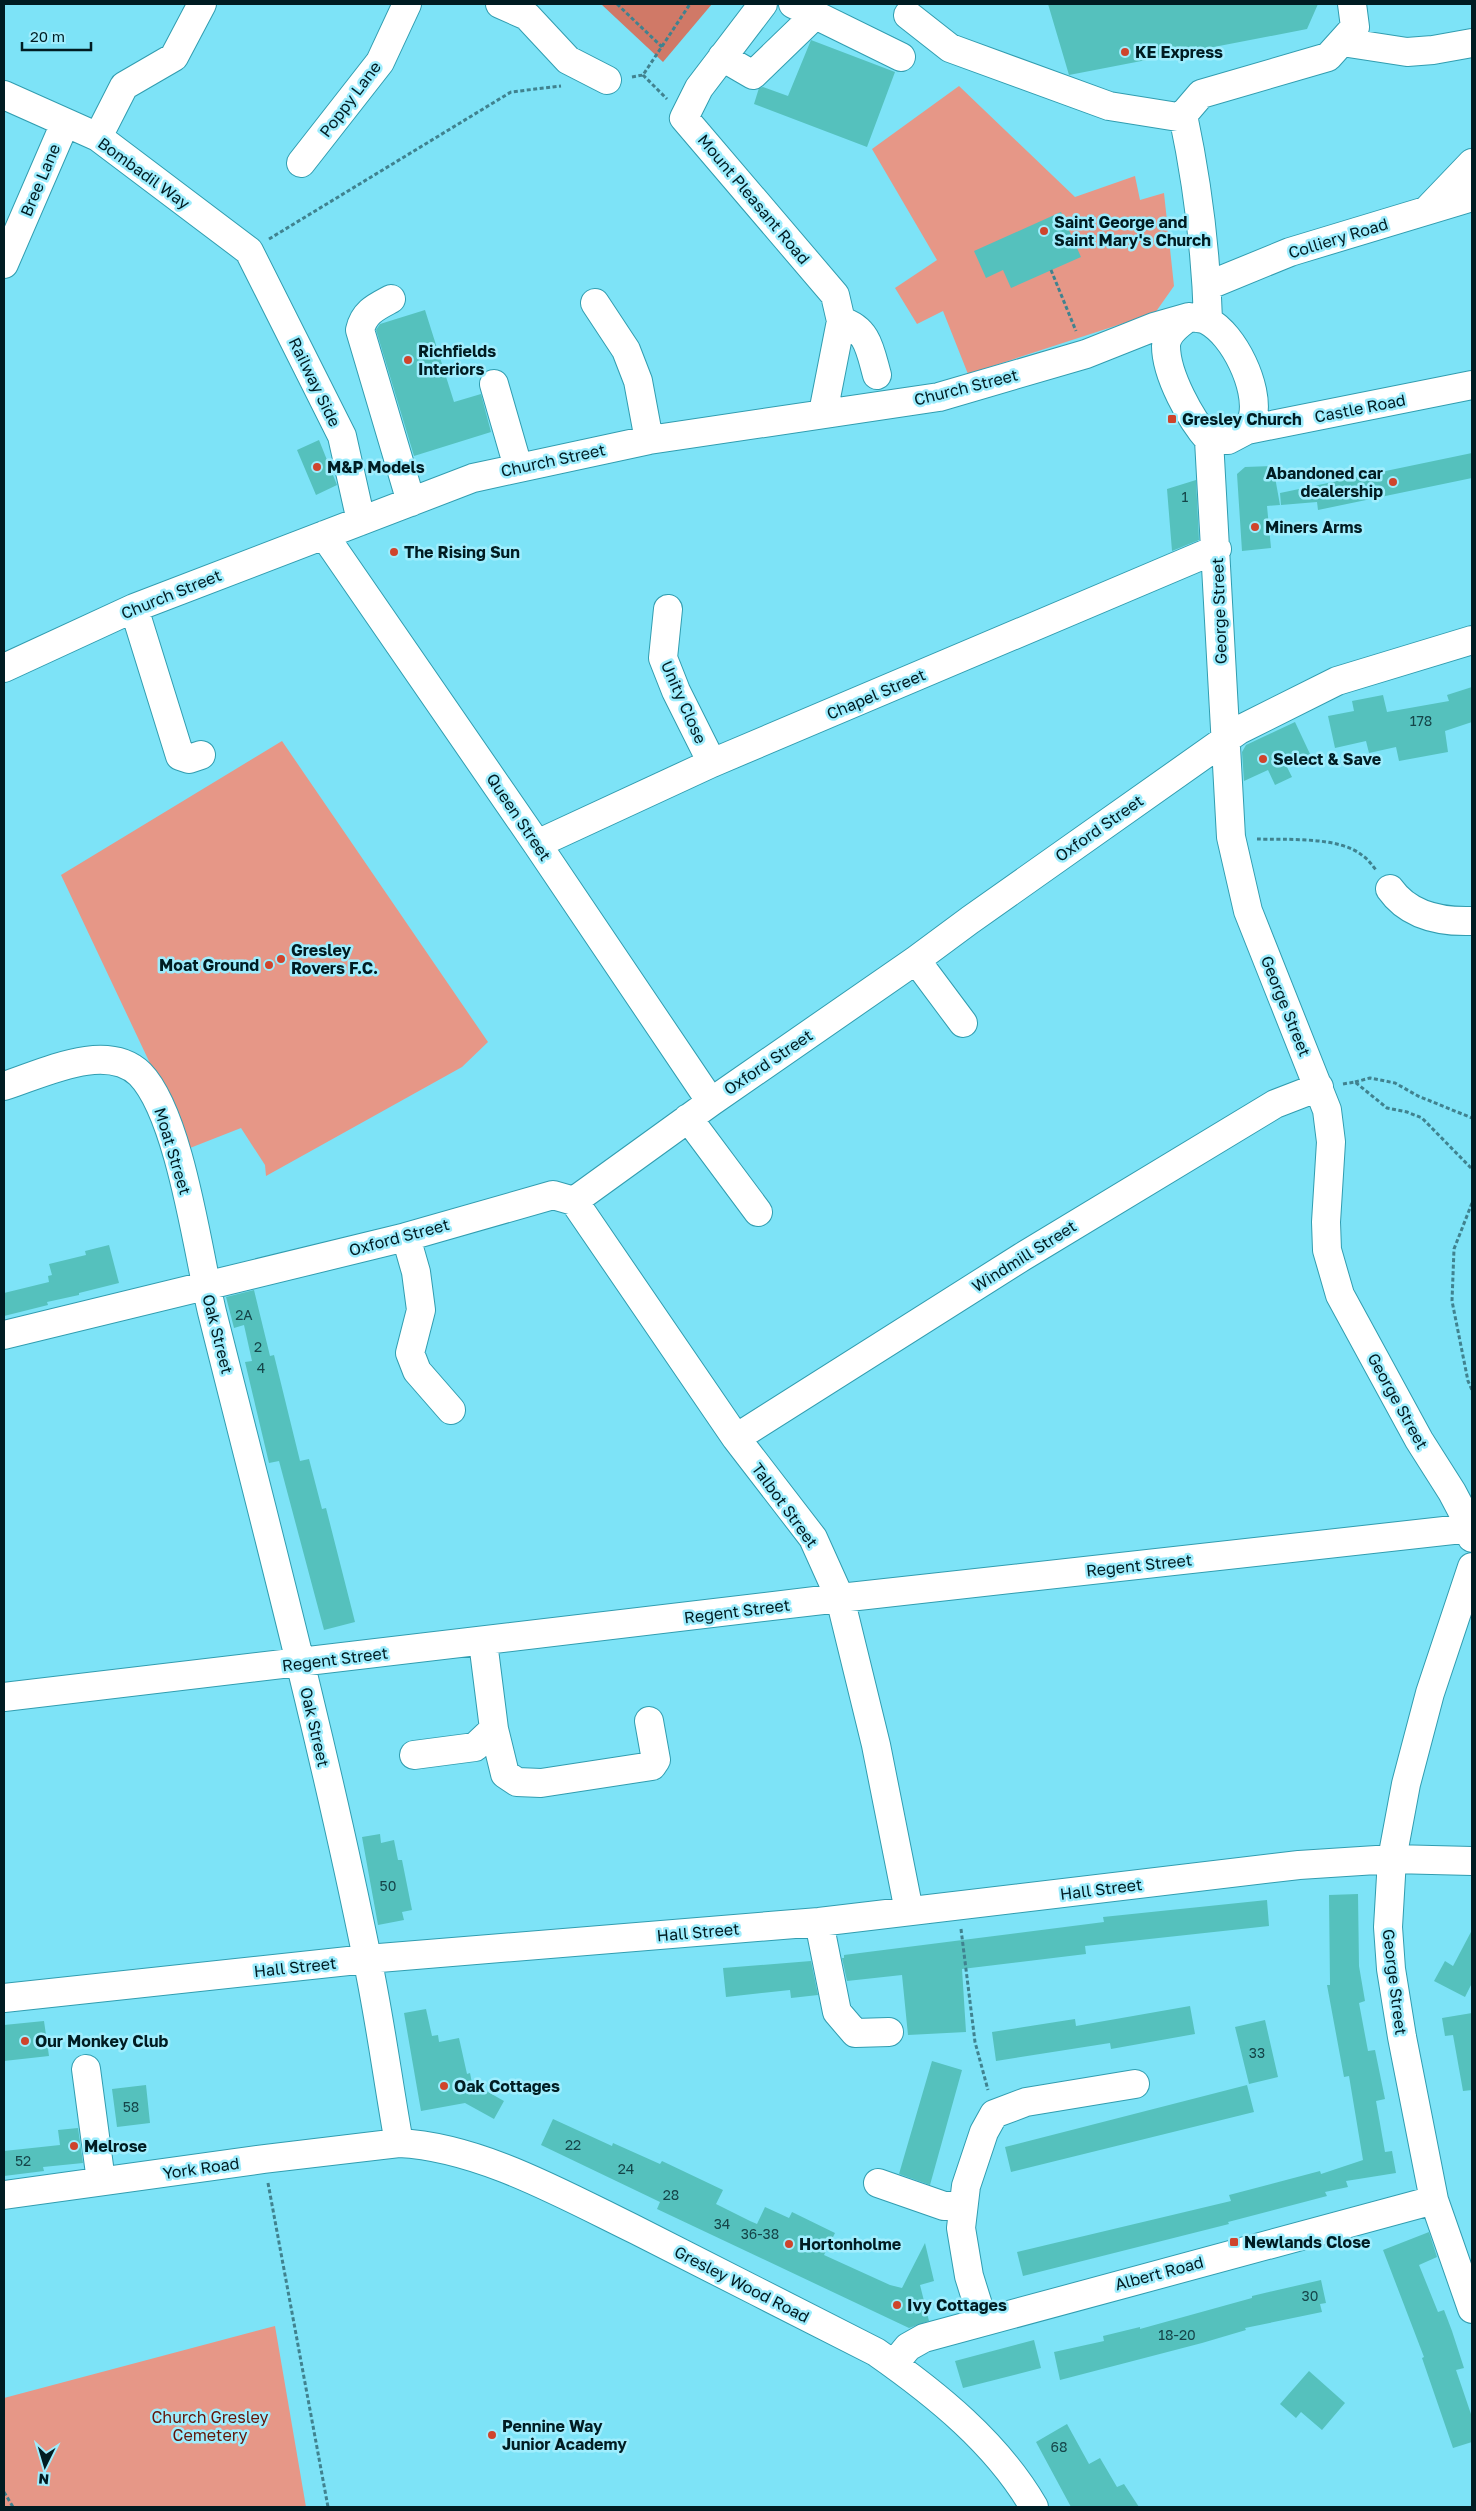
<svg xmlns="http://www.w3.org/2000/svg" width="1476" height="2511" viewBox="0 0 1476 2511" font-family="'Golos Text',sans-serif">
	<style>
		.green { fill: #e69787 }
		.forest { fill: #d07967 }
		.building { fill: #55c1bd }
		.lines { fill: none; stroke-linecap: round; stroke-linejoin: round }
		.minor-casing { stroke: #319db0; stroke-width: 30 }
		.path { stroke: #40828f; stroke-width: 3; stroke-dasharray: 4 2.5; stroke-linecap: butt }
		.minor { stroke: #fff; stroke-width: 28 }
		.poi-dot { fill: #cf442c; stroke: #9fedfd; stroke-width: 2 }
		.labels { text-anchor: middle; dominant-baseline: central; stroke-width: 5; stroke-linejoin: round; paint-order: stroke }
		.number-label { font-size: 14px; fill: #154549 }
		.poi-label { font-size: 16px; font-weight: bold; fill: #001c22; stroke: #9fedfd; text-anchor: start }
		.street-label { font-size: 16px; fill: #001c22; stroke: #9fedfd }
		.park-label { font-size: 16px; fill: #631306; stroke: #9fedfd }
	</style>
	<rect width="100%" height="100%" fill="#7de3f7"/>
	<path class="green" d="M959,86l116,111 60,-21 5,24 24,-7 10,93 -19,27 -187,61 -25,-63 -26,13 -22,-36 42,-28 -65,-111z
		M282,741l206,301 -26,25 -196,109 -1,-11 -24,-37 -51,20 -129,-273z
		M275,2326l31,181h-302v-109z"/>
	<path class="forest" d="M601,4h111l-49,58z"/>
	<path class="building" d="M1048,4h270l-11,25 -238,46z
		M811,40l84,32 -28,75 -113,-43 5,-16 4,-1 25,9z
		M1061,212l20,45 -70,31 -8,-18 -17,8 -12,-27z
		M425,310l29,92 27,-8 10,38 -77,24 -38,-126 4,-6z
		M319,440l18,45 -21,10 -19,-45z
		M1472,453v25l-154,32 -1,-8 -36,3 -1,-12z
		M1273,466l7,39 -13,1 4,42 -29,3 -5,-77 8,-7z
		M1196,480l3,60 -27,11 -5,-62z
		M1472,687v35l-27,9 3,21 -49,9 -3,-14 -27,6 -3,-12 -31,7 -7,-32 26,-5 -2,-10 31,-6 4,17 62,-11 -2,-6z
		M1295,722l15,32 -24,11 6,12 -17,8 -7,-15 -24,11 -2,-29 4,-7z
		M109,1245l10,38 -40,10v2l-32,7 1,3 -44,11v-23l45,-11 -1,-6 4,-1 -3,-11 37,-9 -1,-4z
		M254,1290l16,66 4,-1 26,106 9,-2 13,50 4,-1 29,114 -31,8 -45,-169 -10,2 -24,-101 7,-1 -8,-36 -10,3 -8,-31z
		M380,1834l1,9 13,-3 4,20h4l10,50 -10,2 2,8 -26,5 -16,-88z
		M1358,1894l1,72 6,35 -6,2 9,48 7,-1 10,49 -9,2 9,51 7,-1 4,22 -50,8 2,6 -23,5 2,4 -99,26 1,2 -206,52 -6,-24 214,-51 -2,-6 91,-24 1,3 42,-14 -14,-84 -5,1 -17,-92h3l-1,-90z
		M1267,1900l2,26 -184,20 1,8 -124,15 4,63 -58,3 -6,-60 -55,6 -5,-23h2v-3l260,-33 -1,-5z
		M1472,1930v53l-7,14 -31,-16 11,-20 8,5z
		M811,1961l7,34 -27,3 -1,-8 -64,7 -3,-29z
		M1190,2006l5,28 -84,15 -1,-6 -114,18 -4,-29 83,-13 1,7z
		M426,2009l6,27 6,-1 1,7 20,-4 8,36 3,-1 2,10 32,18 -10,18 -29,-16 -44,8 -17,-98z
		M1472,2013v77l-9,1 -10,-56 -8,1 -3,-18z
		M1265,2020l13,57 -29,7 -14,-57z
		M44,2021l5,35 -45,5v-36z
		M932,2061l30,9 -32,115 -31,-11z
		M146,2085l4,38 -33,4 -5,-38z
		M1247,2085l7,27 -243,60 -6,-25z
		M553,2119l59,27 1,-3 47,21 2,-3 61,29 -7,14 34,17 7,3 8,-17 24,11 3,-6 43,21 -11,22 66,30 12,3 23,-45 9,38 -14,4 9,36 -20,7 -252,-119 3,-7 -119,-57z
		M78,2128l5,35 -40,4 1,4 -40,5v-25l56,-6 -2,-15z
		M1429,2232l8,25 -18,8 19,47 6,-2 8,21 12,37 -8,2 16,47v25l-19,6 -31,-90 2,-1 -41,-107z
		M1321,2280l5,23 -6,1 2,8 -77,16 1,2 -44,13 -142,37 -6,-28 50,-11 -1,-5 37,-9v2l112,-31v-2z
		M1034,2340l7,28 -78,20 -8,-27z
		M1309,2371l36,32 -23,27 -21,-18 -5,6 -16,-14z
		M1067,2424l22,40 11,-6 17,29 7,-3 15,23h-68l-35,-65z"/>
	<g class="lines">
		<g class="minor-casing">
			<path id="minor" d="M500,4l27,12 41,44 39,20
				M763,4l-64,84 -15,30 151,177 6,26 -18,92
				M793,4l108,53
				M908,15l42,33 159,58 75,12
				M1342,42l65,10 26,-2 39,-7
				M722,57l31,18 61,-59
				M4,95l94,42 151,114 93,185 19,85
				M98,137l26,-51 50,-29 28,-53
				M301,163l79,-101 27,-58
				M1428,209l44,-46
				M4,264l61,-141
				M1207,286l83,-34 182,-55
				M391,299c-15,8 -27,13 -31,31l51,172
				M595,303l31,47 12,31 11,59
				M1208,320c-2,-68 -11,-139 -25,-205l18,-21 127,-37 27,-30 -3,-23
				M841,321c27,8 29,29 36,54
				M494,384l24,83
				M1247,430c2,-4 5,-10 6,-14 6,-29 -19,-81 -45,-95 -5,-3 -13,-3 -19,-4 -10,7 -23,16 -23,29 0,29 25,74 43,94h19l19,-10 225,-45
				M1209,440l22,397 17,74 79,199 4,32 -5,80 1,28 13,45 79,145 33,52 19,36 1,10
				M324,535l213,309 174,258
				M134,608l46,148 9,3 12,-4
				M668,609l-5,49 13,33 36,72
				M4,668l130,-60 339,-130 176,-38 290,-43 147,-43 68,-27 35,-10
				M537,844l175,-81 505,-214
				M1390,889c19,27 52,33 82,32
				M916,960l47,63
				M4,1086c38,-12 102,-45 136,-12 40,41 58,179 72,238 54,215 111,429 155,646 13,61 21,124 32,185
				M688,1118l70,94
				M574,1201l162,237 77,100 27,60 36,147 33,166
				M406,1237l10,35 5,38 -11,43 7,18 34,39
				M4,1335l402,-98 147,-42 21,6 137,-99 205,-142 54,-40 269,-190 98,-49 135,-41
				M736,1438l286,-181 253,-153 44,-17
				M1472,1567l-42,126 -24,91 -14,75 -4,68 3,42 11,68 32,163 38,109
				M4,1697l836,-99 631,-70
				M494,1729l11,45 12,8 24,1 111,-17 4,-6 -7,-39
				M414,1755l61,-8 19,-18 -11,-87
				M819,1922l18,90 18,21 34,-1
				M4,1998l363,-39 452,-37 480,-57 93,-6 80,2
				M86,2069l15,112
				M878,2183l66,23h19
				M4,2195l260,-36 135,-16c81,4 165,52 237,87 80,40 160,82 240,122 60,42 121,91 158,155
				M983,2321l-14,-45 -8,-48 5,-42 18,-54 10,-18 32,-12 109,-18
				M894,2364l14,-17 16,-9 510,-138"/>
		</g>
		<path class="path" d="M617,4l45,43
			M643,75l24,24
			M632,77l11,-2 47,-71
			M269,239l242,-147 50,-6
			M1051,270l25,61
			M1257,839c29,1 83,-3 106,17 5,3 9,9 13,14
			M1355,1082l15,-4 25,5 23,13 54,22
			M1343,1084l12,-2 32,26 20,4 15,6 50,51
			M1472,1203l-18,46 -2,52 16,80 4,9
			M961,1929l14,113 13,48
			M268,2183l60,324
			M4,2492l9,15"/>
		<use href="#minor" class="minor"/>
	</g>
	<g class="poi-dot">
		<circle cx="1125" cy="52" r="5"/>
		<circle cx="1044" cy="231" r="5"/>
		<circle cx="408" cy="360" r="5"/>
		<rect x="1167" y="414" width="10" height="10" rx="2.5"/>
		<circle cx="317" cy="467" r="5"/>
		<circle cx="1393" cy="482" r="5"/>
		<circle cx="1255" cy="527" r="5"/>
		<circle cx="394" cy="552" r="5"/>
		<circle cx="1263" cy="759" r="5"/>
		<circle cx="281" cy="959" r="5"/>
		<circle cx="269" cy="965" r="5"/>
		<circle cx="25" cy="2041" r="5"/>
		<circle cx="444" cy="2086" r="5"/>
		<circle cx="74" cy="2146" r="5"/>
		<rect x="1229" y="2237" width="10" height="10" rx="2.5"/>
		<circle cx="789" cy="2244" r="5"/>
		<circle cx="897" cy="2305" r="5"/>
		<circle cx="492" cy="2435" r="5"/>
	</g>
	<g class="labels">
		<g class="number-label">
			<text x="1185" y="496">1</text>
			<text x="1421" y="720">178</text>
			<text x="244" y="1314">2A</text>
			<text x="258" y="1346">2</text>
			<text x="261" y="1367">4</text>
			<text x="388" y="1885">50</text>
			<text x="1257" y="2052">33</text>
			<text x="131" y="2106">58</text>
			<text x="573" y="2144">22</text>
			<text x="23" y="2160">52</text>
			<text x="626" y="2168">24</text>
			<text x="671" y="2194">28</text>
			<text x="722" y="2223">34</text>
			<text x="760" y="2233">36-38</text>
			<text x="1310" y="2295">30</text>
			<text x="1177" y="2334">18-20</text>
			<text x="1059" y="2446">68</text>
		</g>
		<g class="poi-label">
			<text x="1135" y="52">KE Express</text>
			<text x="1054" y="222">Saint George and<tspan x="1054" dy="18">Saint Mary's Church</tspan></text>
			<text x="418" y="351">Richfields<tspan x="418" dy="18">Interiors</tspan></text>
			<text x="1182" y="419">Gresley Church</text>
			<text x="327" y="467">M&amp;P Models</text>
			<text x="1383" y="473" text-anchor="end">Abandoned car<tspan x="1383" dy="18">dealership</tspan></text>
			<text x="1265" y="527">Miners Arms</text>
			<text x="404" y="552">The Rising Sun</text>
			<text x="1273" y="759">Select &amp; Save</text>
			<text x="291" y="950">Gresley<tspan x="291" dy="18">Rovers F.C.</tspan></text>
			<text x="259" y="965" text-anchor="end">Moat Ground</text>
			<text x="35" y="2041">Our Monkey Club</text>
			<text x="454" y="2086">Oak Cottages</text>
			<text x="84" y="2146">Melrose</text>
			<text x="1244" y="2242">Newlands Close</text>
			<text x="799" y="2244">Hortonholme</text>
			<text x="907" y="2305">Ivy Cottages</text>
			<text x="502" y="2426">Pennine Way<tspan x="502" dy="18">Junior Academy</tspan></text>
		</g>
		<g class="street-label">
			<text transform="translate(350 99) rotate(-53)">Poppy Lane</text>
			<text transform="translate(144 173) rotate(36)">Bombadil Way</text>
			<text transform="translate(40 180) rotate(-67)">Bree Lane</text>
			<text transform="translate(754 199) rotate(50)">Mount Pleasant Road</text>
			<text transform="translate(1338 238) rotate(-17)">Colliery Road</text>
			<text transform="translate(315 382) rotate(64)">Railway Side</text>
			<text transform="translate(966 387) rotate(-14)">Church Street</text>
			<text transform="translate(1360 408) rotate(-11)">Castle Road</text>
			<text transform="translate(553 460) rotate(-12)">Church Street</text>
			<text transform="translate(171 594) rotate(-22)">Church Street</text>
			<text transform="translate(1219 611) rotate(-92)">George Street</text>
			<text transform="translate(876 694) rotate(-23)">Chapel Street</text>
			<text transform="translate(684 702) rotate(66)">Unity Close</text>
			<text transform="translate(519 817) rotate(56)">Queen Street</text>
			<text transform="translate(1099 828) rotate(-35)">Oxford Street</text>
			<text transform="translate(1286 1006) rotate(68)">George Street</text>
			<text transform="translate(768 1062) rotate(-34)">Oxford Street</text>
			<text transform="translate(173 1151) rotate(73)">Moat Street</text>
			<text transform="translate(399 1237) rotate(-15)">Oxford Street</text>
			<text transform="translate(1024 1256) rotate(-32)">Windmill Street</text>
			<text transform="translate(218 1334) rotate(76)">Oak Street</text>
			<text transform="translate(1398 1401) rotate(61)">George Street</text>
			<text transform="translate(785 1505) rotate(54)">Talbot Street</text>
			<text transform="translate(1139 1565) rotate(-6)">Regent Street</text>
			<text transform="translate(737 1611) rotate(-7)">Regent Street</text>
			<text transform="translate(335 1659) rotate(-7)">Regent Street</text>
			<text transform="translate(315 1727) rotate(77)">Oak Street</text>
			<text transform="translate(1101 1889) rotate(-7)">Hall Street</text>
			<text transform="translate(698 1932) rotate(-5)">Hall Street</text>
			<text transform="translate(295 1967) rotate(-6)">Hall Street</text>
			<text transform="translate(1395 1982) rotate(83)">George Street</text>
			<text transform="translate(201 2168) rotate(-8)">York Road</text>
			<text transform="translate(1159 2273) rotate(-15)">Albert Road</text>
			<text transform="translate(742 2284) rotate(27)">Gresley Wood Road</text>
		</g>
		<g class="park-label">
			<text x="210" y="2417">Church Gresley<tspan x="210" dy="18">Cemetery</tspan></text>
		</g>
	</g>
	<rect width="1476" height="2511" fill="none" stroke="#001c22" stroke-width="10"/>
	<g transform="translate(45 2466) rotate(185)" stroke="#9fedfd" stroke-width="4" paint-order="stroke">
	<path d="M0-4L9 19L0 12L-9 19Z" fill="#001c22"/>
	<text y="-8" font-size="14" font-weight="bold" text-anchor="middle" fill="#001c22">N</text>
	</g>
	<path d="M22 42v8h69v-8" fill="none" stroke="#001c22" stroke-width="2.5"/>
	<text x="30" y="42" font-size="15" fill="#001c22" stroke="#9fedfd" stroke-width="4" paint-order="stroke">20 m</text>
</svg>
